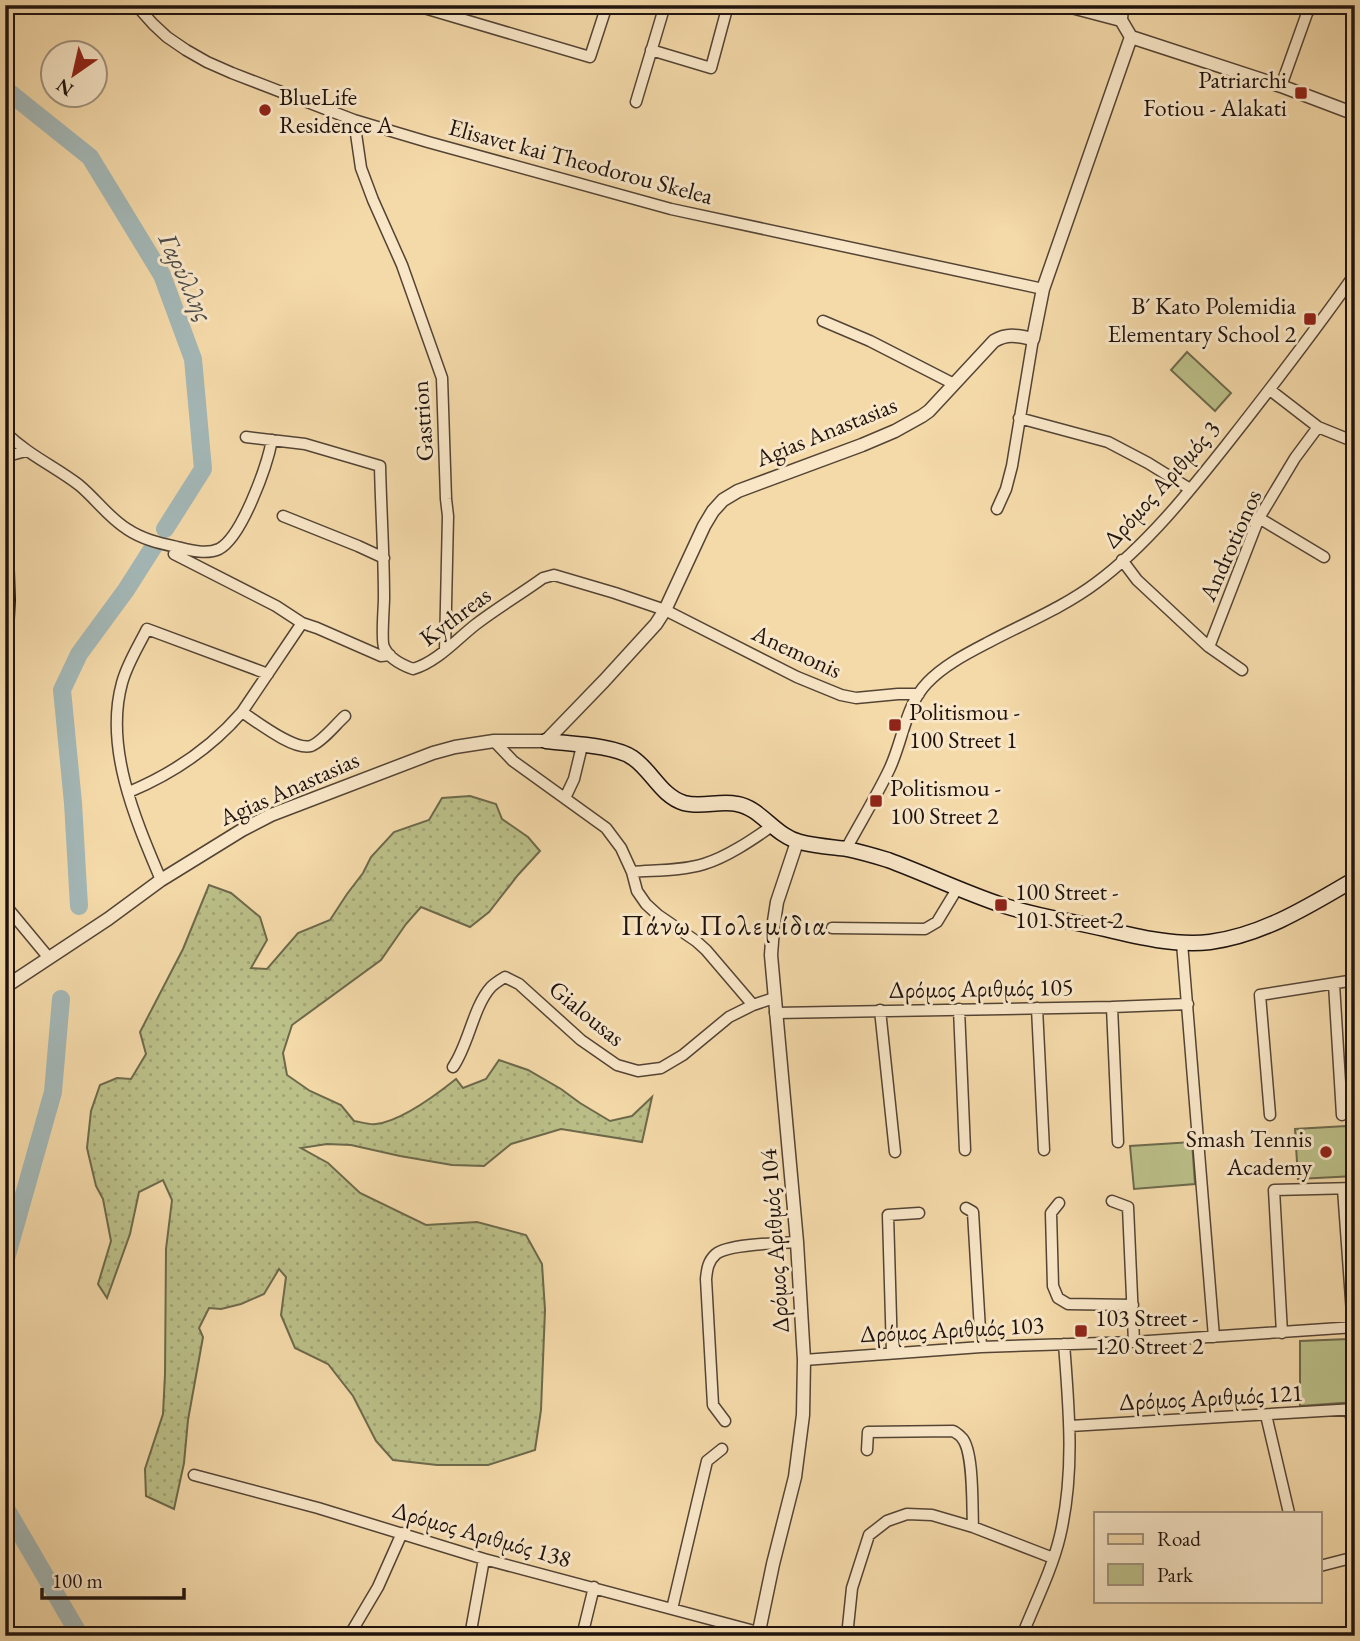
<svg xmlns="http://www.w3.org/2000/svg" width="1360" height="1641" viewBox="0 0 1360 1641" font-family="'EB Garamond',serif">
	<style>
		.grass { fill: url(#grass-dots); stroke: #6d694b; stroke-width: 2 }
		.park { fill: #bbbf88; stroke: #6d694b; stroke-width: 2 }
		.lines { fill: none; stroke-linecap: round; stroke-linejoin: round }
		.river { stroke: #a3b7b6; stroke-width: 18 }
		.minor-casing { stroke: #544435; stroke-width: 13 }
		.tertiary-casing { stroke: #544435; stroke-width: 15 }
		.secondary-casing { stroke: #1f130e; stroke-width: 17 }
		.primary-casing { stroke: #1f130e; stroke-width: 18 }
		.minor { stroke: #f8e6c7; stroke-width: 10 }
		.tertiary { stroke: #f8e6c7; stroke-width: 12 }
		.secondary { stroke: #f8e6c7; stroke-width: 14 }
		.primary { stroke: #f4d9a9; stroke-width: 16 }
		.poi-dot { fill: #8f2418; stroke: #f8e6c7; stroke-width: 2.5 }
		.labels { text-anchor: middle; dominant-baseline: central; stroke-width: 6; stroke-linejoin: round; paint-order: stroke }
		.poi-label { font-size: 24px; fill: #1f130e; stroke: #f8e6c7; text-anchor: start }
		.street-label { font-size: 24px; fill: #1f130e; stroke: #f8e6c7 }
		.water-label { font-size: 26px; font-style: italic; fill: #4d4c49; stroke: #f8e6c7 }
		.quarter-label { font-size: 28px; letter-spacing: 2px; fill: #1f130e; stroke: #f8e6c7 }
	</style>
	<defs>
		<pattern id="grass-dots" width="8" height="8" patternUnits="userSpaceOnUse" patternTransform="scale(1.75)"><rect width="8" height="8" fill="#bbbf88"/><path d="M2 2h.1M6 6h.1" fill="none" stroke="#a0a374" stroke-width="1.8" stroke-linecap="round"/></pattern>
	</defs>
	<rect width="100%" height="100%" fill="#f4d9a9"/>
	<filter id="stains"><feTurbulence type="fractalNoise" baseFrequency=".00286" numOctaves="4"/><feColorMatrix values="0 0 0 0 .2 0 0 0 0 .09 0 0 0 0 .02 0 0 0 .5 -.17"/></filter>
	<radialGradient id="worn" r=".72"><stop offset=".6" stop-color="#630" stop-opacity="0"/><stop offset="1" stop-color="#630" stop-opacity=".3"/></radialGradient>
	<path class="grass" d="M470,796l26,8 6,15 26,18 12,14 -22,24 -29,37 -19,15 -49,-20 -15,17 -25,36 -89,65 -9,28 4,22 23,16 31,14 13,16c7,1 15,4 22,3 26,-3 60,-29 80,-45l7,9 23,-9 13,-19 29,10 33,19 19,14 30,18 22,-5 20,-19 -10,45 -81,-13 -50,15 -27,22 -32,-1 -52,-9 -49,-11 -24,-1 -26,4 27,15 32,30 66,32 51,-3 49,13 16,29 3,46 -4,100 -6,40 -47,15h-51l-44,-5 -17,-19 -23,-45 -25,-32 -33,-16 -14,-33 5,-38 -7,-8 -15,25 -23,10 -20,5 -12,-1 -10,20 4,9 -15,83 -4,43 -10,46 -28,-13 -1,-27 18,-55 2,-40 1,-125 6,-49 -9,-20 -24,12 -9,42 -23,64 -9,-14 13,-43 -8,-42 -7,-13 -9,-38 4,-37 9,-26 17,-7 14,1 15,-25 -6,-22 43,-83 26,-64 22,8 29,24 7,23 -16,28 16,1 31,-36 32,-13 17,-26 16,-21 8,-16 23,-25 35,-12 13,-22z"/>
	<path class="park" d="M1187,352l44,41 -16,18 -44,-41z
		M1346,1126l1,3h8v47l-57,3 -3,-50z
		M1192,1142l3,42 -61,5 -4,-43z
		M1354,1335l1,67 -55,4v-65l49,-2z"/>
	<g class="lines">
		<path class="river" d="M5,89l85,68 72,118 31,84 10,110 -38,60
			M79,906l-6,-103 -11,-113 17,-36 47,-64 28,-44
			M5,1262l48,-170 8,-93
			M5,1507l75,129"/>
		<g class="minor-casing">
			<path id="minor" d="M136,5l17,19 14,13 19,13 21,12 25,11 122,47 74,22 243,67 372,80
				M414,5l176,52 17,-52
				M1289,5l20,6
				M651,50l60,18 17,-63
				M1281,86l29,-81
				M636,102l29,-97
				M354,120l7,48 12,32 29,65 40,113 4,121 2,17 -3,134
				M823,321l47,20 84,43
				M1270,390l48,37 37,15
				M1019,418l89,24 40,21 42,26
				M5,432c23,23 49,34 74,53 17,14 29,32 48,44 15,10 31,14 50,18 12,3 29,8 42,2 23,-12 48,-83 53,-109
				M246,437l59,7 75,22c1,44 4,88 4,132 0,9 -3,43 0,49 5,12 18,18 29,22 24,-7 43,-29 62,-44 22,-17 46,-31 68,-47l11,-3 61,18 50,17 132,67 44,18 15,3 42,-4h21
				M5,459l6,-4 15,-4
				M997,509l9,-20 6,-23 21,-127
				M283,516l75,30 26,12
				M1259,518l65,39
				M174,554l102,52 26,17 15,5 64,28 9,-1
				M1122,560l15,20 72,67 33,23
				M1209,647l50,-129 36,-60 23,-31
				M242,712c14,9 52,39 69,34 11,-4 25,-22 34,-30
				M494,741l19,20 93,67 15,20 11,24 5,19 9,13 12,11 38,26 10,9 47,55
				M129,792c43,-18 82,-44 113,-80l60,-89
				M565,798l9,-19 8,-33
				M846,849c14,-26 30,-52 43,-79 14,-29 16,-64 38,-87 17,-18 41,-30 62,-41 36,-19 75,-35 107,-59 50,-37 93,-91 131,-139 44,-56 87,-112 128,-170
				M632,872c24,-2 49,-1 72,-8 23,-7 48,-24 68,-38
				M161,880c-25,-59 -57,-132 -39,-197 5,-19 16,-36 25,-54l121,45
				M5,905l44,53
				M832,928l93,1 12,-7 20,-33
				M1182,943l32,394
				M1334,984l8,131
				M1112,1007l6,135
				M1037,1008l7,142
				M959,1009l6,141
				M880,1010l15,142
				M775,1013l337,-6 76,-3
				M453,1067c16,-23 20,-60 38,-80 4,-4 9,-7 14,-10l14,7 62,56 36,25 21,6 23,-3 22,-13 46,-38 24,-12 21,-7
				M1270,1115l-10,-120 95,-15
				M1343,1189l10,138
				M1112,1201l16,6 6,135
				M1059,1203l-8,10 2,73 5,12 10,6 65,1
				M966,1208l7,4 8,135
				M1282,1333l-8,-143 81,-2
				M892,1353l-4,-138 31,-2
				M804,1360l177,-13 153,-5 221,-15
				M1349,1409l6,22
				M1266,1415l23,98
				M725,1421l-12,-16 -7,-126c1,-10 2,-18 10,-25 12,-10 63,-11 81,-12
				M1070,1426l285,-17
				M867,1450l1,-18 85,-1c1,0 9,6 9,7 12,13 10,70 11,89
				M194,1475l124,33 166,51 274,73
				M1320,1566l35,-9
				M672,1609l35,-148 15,-12
				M349,1636l29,-49 24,-54
				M470,1636l14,-77
				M582,1636l12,-49
				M847,1636l5,-48 17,-53 18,-14 20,-7 25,1 41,12 80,31
				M1022,1636c13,-33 30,-66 38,-100 15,-63 9,-128 4,-192"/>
		</g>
		<g class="tertiary-casing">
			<path id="tertiary" d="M1064,5l57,15
				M1122,5l-1,15 10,17
				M1131,37l150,49 74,28
				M5,987l103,-68 53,-39 81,-50 29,-15 162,-62 22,-6 39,-6h52l58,-60 52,-57 9,-14 39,-84 9,-15 10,-11 15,-9 124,-46 33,-14 27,-15 7,-5 65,-70c14,-8 24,-5 39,-2l10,-50 88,-252
				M758,1636l15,-72 22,-87 8,-62 1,-55 -7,-118 -26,-287 2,-27 4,-26 20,-60"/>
		</g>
		<g class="secondary-casing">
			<path id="secondary" d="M546,741c23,3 69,4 87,17 19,13 28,38 51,45 18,5 36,-3 53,1 24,4 38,32 63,38 15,4 31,5 47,7 14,3 28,7 41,11 38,14 75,32 114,45 33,11 69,16 103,24 33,8 71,17 105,13 53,-7 99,-36 145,-63"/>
		</g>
		<g class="primary-casing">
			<path id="primary" d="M5,539l2,61 -2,39"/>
		</g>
		<use href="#minor" class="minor"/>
		<use href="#tertiary" class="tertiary"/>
		<use href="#secondary" class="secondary"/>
		<use href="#primary" class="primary"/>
	</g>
	<g class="poi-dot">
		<rect x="1294" y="86" width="14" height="14" rx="3.5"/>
		<circle cx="265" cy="110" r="7"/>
		<rect x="1303" y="312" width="14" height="14" rx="3.5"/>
		<rect x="888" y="718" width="14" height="14" rx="3.5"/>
		<rect x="869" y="794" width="14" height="14" rx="3.5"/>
		<rect x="994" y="898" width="14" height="14" rx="3.5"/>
		<circle cx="1326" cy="1152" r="7"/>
		<rect x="1074" y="1324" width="14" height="14" rx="3.5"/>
	</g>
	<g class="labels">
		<g class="poi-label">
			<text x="1287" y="79" text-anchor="end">Patriarchi<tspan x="1287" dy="28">Fotiou - Alakati</tspan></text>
			<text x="279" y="96">BlueLife<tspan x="279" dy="28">Residence A</tspan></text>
			<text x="1296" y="305" text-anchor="end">B´ Kato Polemidia<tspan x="1296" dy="28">Elementary School 2</tspan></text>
			<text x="909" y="711">Politismou -<tspan x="909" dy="28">100 Street 1</tspan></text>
			<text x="890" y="787">Politismou -<tspan x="890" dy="28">100 Street 2</tspan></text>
			<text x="1015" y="891">100 Street -<tspan x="1015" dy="28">101 Street 2</tspan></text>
			<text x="1312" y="1138" text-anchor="end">Smash Tennis<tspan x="1312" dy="28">Academy</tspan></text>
			<text x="1095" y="1317">103 Street -<tspan x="1095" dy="28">120 Street 2</tspan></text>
		</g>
		<g class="street-label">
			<text transform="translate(581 161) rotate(15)">Elisavet kai Theodorou Skelea</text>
			<text transform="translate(422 421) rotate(-94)">Gastrion</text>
			<text transform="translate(826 431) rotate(-22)">Agias Anastasias</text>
			<text transform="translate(1161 484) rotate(-48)">Δρόμος Αριθμός 3</text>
			<text transform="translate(1230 545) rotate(-66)">Androtionos</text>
			<text transform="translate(455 616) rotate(-37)">Kythreas</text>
			<text transform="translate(797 651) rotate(25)">Anemonis</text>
			<text transform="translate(289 788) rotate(-24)">Agias Anastasias</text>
			<text transform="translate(981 988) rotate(-1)">Δρόμος Αριθμός 105</text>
			<text transform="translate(587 1013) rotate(39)">Gialousas</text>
			<text transform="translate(774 1241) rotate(-94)">Δρόμος Αριθμός 104</text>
			<text transform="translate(952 1329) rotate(-3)">Δρόμος Αριθμός 103</text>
			<text transform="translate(1211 1397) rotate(-3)">Δρόμος Αριθμός 121</text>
			<text transform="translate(482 1534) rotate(16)">Δρόμος Αριθμός 138</text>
		</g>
		<g class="water-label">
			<text transform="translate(186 277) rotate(65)">Γαρύλλης</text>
		</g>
		<g class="quarter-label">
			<text x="724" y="925">Πάνω Πολεμίδια</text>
		</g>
	</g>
	<rect width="1360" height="1641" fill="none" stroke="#f4d9a9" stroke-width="28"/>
	<rect x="7" y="7" width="1346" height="1627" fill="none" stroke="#1f130e" stroke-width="3.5"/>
	<rect x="14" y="14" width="1332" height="1613" fill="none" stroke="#1f130e" stroke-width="2"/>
	<rect x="1094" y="1512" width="228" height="91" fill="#f8e6c7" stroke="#a1927d" stroke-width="2"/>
	<rect x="1108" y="1534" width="35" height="10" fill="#f4d9a9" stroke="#a1927d" stroke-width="2"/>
	<text x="1157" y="1546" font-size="21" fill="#1f130e">Road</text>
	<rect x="1108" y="1564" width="35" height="21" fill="#bbbf88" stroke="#a1927d" stroke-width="2"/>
	<text x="1157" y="1582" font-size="21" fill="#1f130e">Park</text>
	<g transform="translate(74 74) rotate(214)"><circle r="33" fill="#f8e6c7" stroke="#a1927d" stroke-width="2"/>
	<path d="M0-5L12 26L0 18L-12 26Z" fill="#8f2418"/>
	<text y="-10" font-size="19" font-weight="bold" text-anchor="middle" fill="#1f130e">N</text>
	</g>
	<path d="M42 1588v10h142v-10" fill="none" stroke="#1f130e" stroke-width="3.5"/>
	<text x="52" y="1588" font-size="21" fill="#1f130e" stroke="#f8e6c7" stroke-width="5" paint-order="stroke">100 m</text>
	<rect width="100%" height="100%" filter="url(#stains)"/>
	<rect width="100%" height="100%" fill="url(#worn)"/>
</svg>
